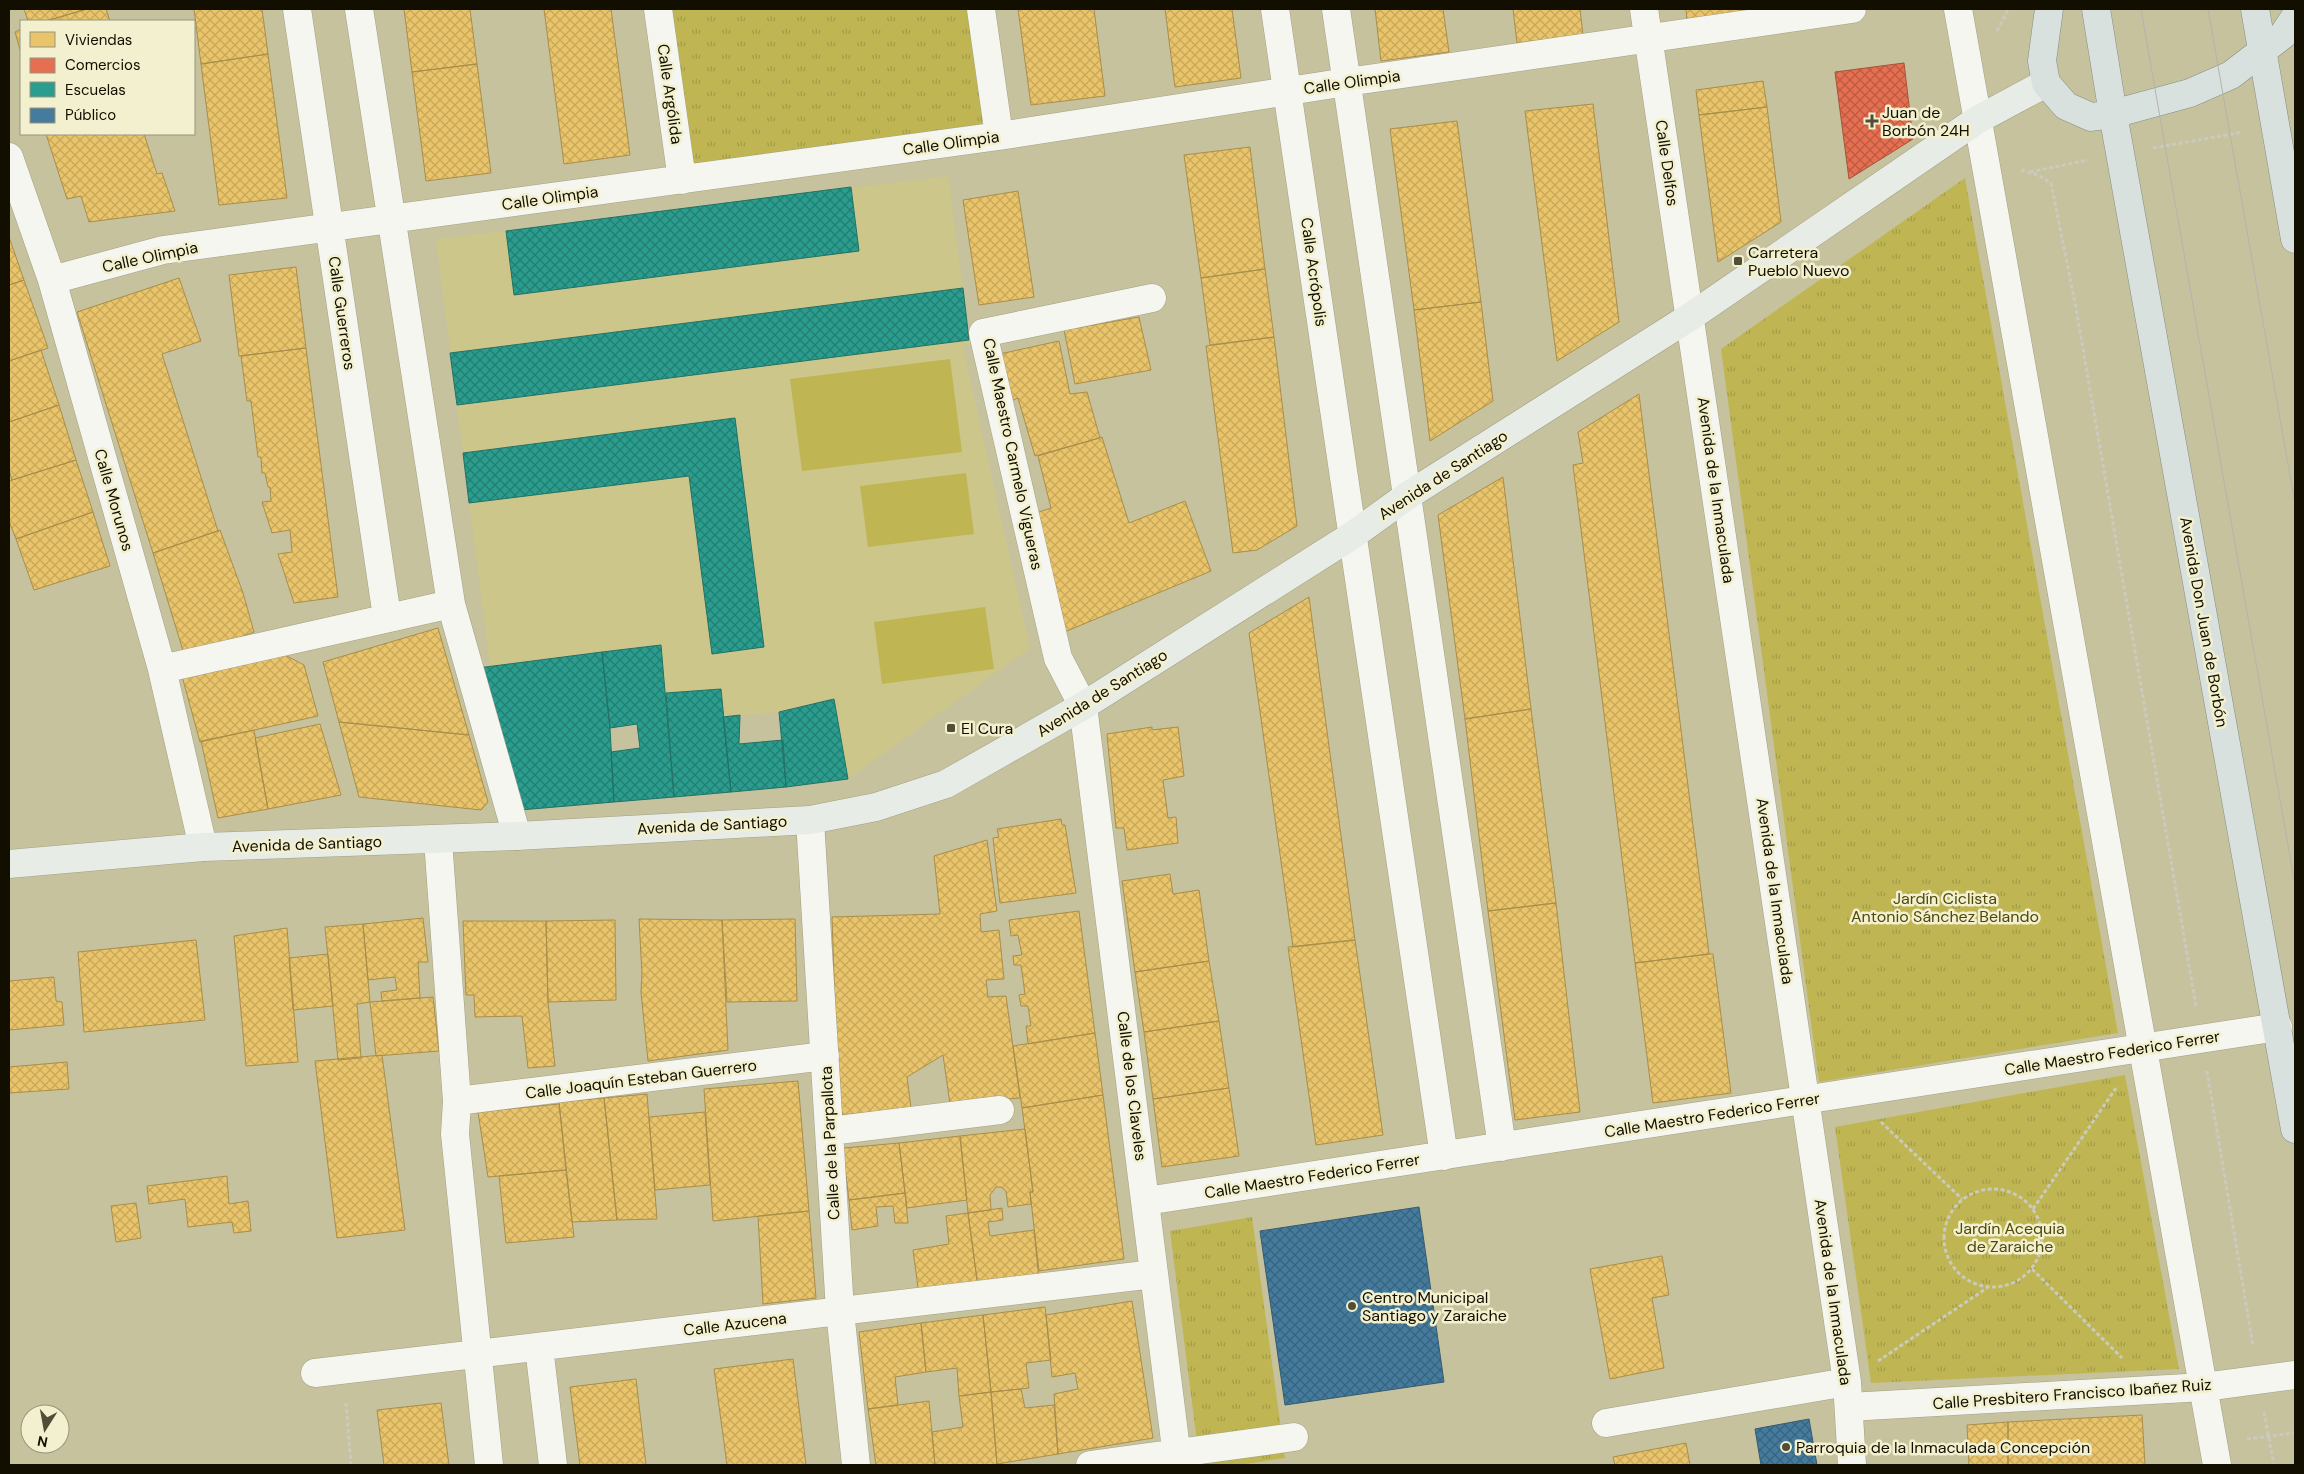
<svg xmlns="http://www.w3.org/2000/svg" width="2304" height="1474" viewBox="0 0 2304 1474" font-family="'DM Sans',sans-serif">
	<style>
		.built { fill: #ccc68b }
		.grass { fill: #bfb653 }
		.park { fill: url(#park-tufts) }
		.homes { fill: url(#homes-cross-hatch); stroke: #a88e4a }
		.shops { fill: url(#shops-cross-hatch); stroke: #a75239 }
		.schools { fill: url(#schools-cross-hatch); stroke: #237264 }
		.public { fill: url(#public-cross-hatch); stroke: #365b6e }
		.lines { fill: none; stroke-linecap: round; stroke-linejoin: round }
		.street-casing { stroke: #a3a083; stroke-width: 29 }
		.secondary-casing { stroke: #a3a083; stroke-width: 29 }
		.primary-casing { stroke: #828f83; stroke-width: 29 }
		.path { stroke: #cbcabe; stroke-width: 3; stroke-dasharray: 4 2.5; stroke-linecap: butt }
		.street { stroke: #f6f6f0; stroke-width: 28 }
		.secondary { stroke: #e7ece7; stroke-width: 28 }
		.primary { stroke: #d9e1de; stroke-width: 28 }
		.tram { stroke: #b5b4ab; stroke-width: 1 }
		.poi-dot { fill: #514e37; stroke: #f2f0ce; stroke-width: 2 }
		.labels { text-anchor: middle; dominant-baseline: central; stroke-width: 5; stroke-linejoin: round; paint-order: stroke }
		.street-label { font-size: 16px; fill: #120f00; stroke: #f2f0ce }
		.poi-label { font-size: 16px; fill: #120f00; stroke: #f2f0ce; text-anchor: start }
		.park-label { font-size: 16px; fill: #4e480c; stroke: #f2f0ce }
	</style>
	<defs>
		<pattern id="park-tufts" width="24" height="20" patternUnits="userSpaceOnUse" patternTransform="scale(1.25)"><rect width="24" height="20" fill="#bfb653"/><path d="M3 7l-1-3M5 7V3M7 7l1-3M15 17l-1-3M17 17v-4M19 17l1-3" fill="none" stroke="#a39b47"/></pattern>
		<pattern id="homes-cross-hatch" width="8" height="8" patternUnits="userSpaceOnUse" patternTransform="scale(1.25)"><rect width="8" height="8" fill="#e9c46a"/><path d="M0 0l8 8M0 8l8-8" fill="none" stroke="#c7a75a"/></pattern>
		<pattern id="shops-cross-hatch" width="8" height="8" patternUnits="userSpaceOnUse" patternTransform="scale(1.25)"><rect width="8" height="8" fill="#e76f51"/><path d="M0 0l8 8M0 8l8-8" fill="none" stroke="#ba5a41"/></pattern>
		<pattern id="schools-cross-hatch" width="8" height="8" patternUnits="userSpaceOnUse" patternTransform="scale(1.25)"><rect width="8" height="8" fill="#2a9d8f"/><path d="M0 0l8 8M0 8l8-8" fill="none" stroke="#237e72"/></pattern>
		<pattern id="public-cross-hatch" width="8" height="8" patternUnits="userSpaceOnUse" patternTransform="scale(1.25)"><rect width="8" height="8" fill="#457b9d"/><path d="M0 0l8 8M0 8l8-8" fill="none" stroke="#38637e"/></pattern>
	</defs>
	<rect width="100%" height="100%" fill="#c6c29d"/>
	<path class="built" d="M948,176l22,169 -7,2 67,301 -182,131 -14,-80 -55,13 -56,5 -2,-28 -55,4 -5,-48 -171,22 -54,-428z"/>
	<path class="grass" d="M950,359l12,93 -160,19 -12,-92z
		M966,473l8,61 -106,13 -8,-61z
		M985,607l9,62 -112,15 -8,-62z"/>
	<path class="park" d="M658,9h323l18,127 -317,44z
		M1965,178l153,855 -299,49 -98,-733z
		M2125,1075l54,294 -308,14 -36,-256z
		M1252,1217l33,241 -45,7h-40l-30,-234z"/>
	<path class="homes" d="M24,9h63l-41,12h-18z
		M87,9h19l4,12h-64z
		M194,9h68l6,45 -67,10z
		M404,9h66l7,55 -65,8z
		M544,9h67l19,146 -66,9z
		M1018,9h76l11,87 -74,9z
		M1165,9h67l9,69 -66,9z
		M1375,9h68l6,43 -68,9z
		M1513,9h67l3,26 -66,8z
		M1686,9h67l1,4 -67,9z
		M21,29v24l-6,-21z
		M268,54l19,144 -68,7 -18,-141z
		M477,64l14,109 -65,8 -14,-109z
		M1763,81l4,26 -68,8 -3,-25z
		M1593,104l26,218 -62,39 -32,-250z
		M1767,107l14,115 -63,40 -19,-147z
		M1457,121l24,181 -67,8 -24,-181z
		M46,134h98l13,40 5,-1 13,38 -86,11 -8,-26 -14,3z
		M1250,147l15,122 -64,9 -17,-123z
		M1018,191l16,106 -55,8 -16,-105z
		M9,237l15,43 -15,5z
		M296,267l10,81 -67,8 -10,-81z
		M1265,269l9,68 -64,8 -9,-67z
		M179,278l22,63 -39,13 56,177 -65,22 -76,-241z
		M24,280l24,68 -39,13v-76z
		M1481,302l12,99 -63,40 -16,-131z
		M1139,317l12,53 -76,14 -11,-54z
		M1274,337l23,189 -40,24 -24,3 -27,-207z
		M1059,341l11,53 17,-2 13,46 -65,18 -17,-58 -14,5 -9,-48z
		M306,348l32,249 -44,6 -16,-49 14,-2 -2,-22 -18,3 -10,-31 9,-1 -1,-14h-2l-3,-14h-3l-1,-16h-3l-7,-56h-4l-6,-45z
		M41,350l18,55 -50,17v-61z
		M1639,394l70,560 -74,9 -62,-498 10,-2 -5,-31z
		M59,405l17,55 -64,20 -3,-10v-48z
		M1102,437l27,86 56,-22 26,70 -149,62 -29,-119 18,-6 -13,-52z
		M76,460l17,52 -77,27 -7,-18v-40z
		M1503,477l28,232 -66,10 -27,-204z
		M93,512l17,54 -76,24 -18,-51z
		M220,530l23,63 11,39 -69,25 -32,-104z
		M1309,597l46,343 -62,7 -44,-314z
		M438,628l31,107 -130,-13 -16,-60z
		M283,654l21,11 14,51 -118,26 -18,-66z
		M1531,709l25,194 -68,8 -23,-192z
		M339,722l130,13 19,67 -7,8 -122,-13z
		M320,724l21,71 -73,14 -13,-71z
		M1152,727v3l26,-3 6,49 -21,4 5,38 8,-1 2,26 -51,7 -3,-22h-8l-9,-94z
		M254,730l14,79 -50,9 -17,-77z
		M1061,819l1,6h3l11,68 -76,10 -7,-65 6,-1 -2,-8z
		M987,840l10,71 -17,3 1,18 18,-2 5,49 -18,1 2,17 18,-1 14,102 -70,6 -7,-49 -36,22 4,31 -69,7 -5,-51 -5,-147 108,-3 -6,-58z
		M1170,874l3,20 26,-4 10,71 -74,11 -13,-91z
		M1556,903l24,209 -65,8 -27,-209z
		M1079,911l16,122 -67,11 -2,-18h5l-3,-20h-7l-2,-11 6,-1 -4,-29h-7l-1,-9 9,-1 -4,-20 -7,1 -2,-16z
		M423,918l5,44h-10l2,36 -38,3 -1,-9 16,-2 -2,-13 -27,3 -5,-56z
		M639,919l83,1 6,130 -80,11 -7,-69 1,-18z
		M795,919l2,82 -70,1 -5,-82z
		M615,920l1,80 -68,2 -2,-81z
		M463,921h83l2,81 7,64 -27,2 -6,-52 -47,1 -1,-22h-8z
		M363,924l7,78 -13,2 4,54 -23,2 -13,-133z
		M287,928l11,134 -52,4 -12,-130z
		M196,940l9,80 -121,12 -6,-80z
		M1355,940l28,195 -67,10 -28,-198z
		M328,954l5,52 -40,4 -4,-52z
		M1709,954h4l18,139 -78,10 -18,-140z
		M1209,961l10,60 -75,11 -9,-60z
		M54,977l2,24 6,1 2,23 -55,5v-49z
		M433,997l6,54 -63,5 -6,-54z
		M1219,1021l10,67 -76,11 -9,-67z
		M1095,1033l8,62 -81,13 -9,-62z
		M382,1055l23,175 -68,8 -22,-177z
		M67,1062l2,27 -60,4v-26z
		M798,1081l11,130 -96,10 -9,-132z
		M1229,1088l10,68 -77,11 -9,-68z
		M647,1094l10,125 -40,1 -13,-122z
		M1103,1095l21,164 -85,12 -9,-79h3l-11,-84z
		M604,1098l13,122 -45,2 -13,-120z
		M559,1104l7,66 -78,7 -10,-65z
		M705,1112l5,73 -55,5 -6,-73z
		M1025,1129l8,63h-3l1,12 -23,3 -2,-16 -5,-4h-5l-6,8 1,15 -23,3 -8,-77z
		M960,1136l7,64 -60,8 -8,-65z
		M899,1143l6,50 -56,7 -6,-48 1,-4z
		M566,1170l8,67 -68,6 -7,-67z
		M227,1176l2,28 19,-3 3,30 -17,2 -2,-11 -44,5 -3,-28 -36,5 -2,-18z
		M905,1193l3,30h-13l-2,-17 -17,1 2,19 -26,4 -3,-30z
		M136,1203l5,35 -25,4 -5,-36z
		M1002,1208l1,12 -15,2 2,14 44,-6 5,49 -61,8 -10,-74z
		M809,1211l7,87 -53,6 -5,-88z
		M968,1213l10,74 -59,8 -6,-45 36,-6 -3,-28z
		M1662,1256l7,39 -17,3 12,70 -54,11 -20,-110z
		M1132,1301l21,137 -95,16 -4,-60 24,-5 -3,-16 -23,4 -6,-62z
		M1045,1307l6,53 -25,3 3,25 -38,4 -8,-77z
		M983,1315l8,77 -32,4 -2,-28 -31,4 -5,-49z
		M921,1323l5,49 -31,5 3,28 -30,4 -9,-77z
		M793,1359l13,106h-79l-13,-96z
		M636,1379l10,86h-66l-10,-78z
		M1021,1389l4,19 29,-3 4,49 -61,10 -6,-72z
		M991,1392l6,73h-62l-3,-33 31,-5 -4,-31z
		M929,1401l6,64h-59l-8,-56z
		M441,1403l8,62h-65l-7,-55z
		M2142,1415l3,50h-137v-43z
		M2008,1422v43h-39l-2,-40z
		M1686,1443l4,22h-75l-2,-8z"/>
	<path class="shops" d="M1904,63l9,76 -64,40 -14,-107z"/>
	<path class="schools" d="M851,187l8,64 -345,44 -8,-64z
		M963,288l6,52 -512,65 -7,-52z
		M735,418l29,229 -52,7 -23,-178 -220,27 -6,-50z
		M661,645l13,152 -60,5 -3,-50 29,-4 -3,-24 -27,4 -8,-76z
		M602,652l8,76 4,74 -94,8 -42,-142z
		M721,689l10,103 -57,5 -8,-104z
		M834,699l14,80 -62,8 -7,-75z
		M740,715l-1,29 44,-4 3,47 -55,5 -8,-75z"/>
	<path class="public" d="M1419,1207l25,175 -159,23 -25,-174z
		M1809,1419l8,46h-56l-6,-36z"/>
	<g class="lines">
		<g class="street-casing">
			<path id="street" d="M297,9l90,608
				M359,9l92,595
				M658,9l24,171
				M981,9l18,127
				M1275,9l169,1147
				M1336,9l166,1138
				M1644,9l203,1373 5,83
				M1958,9l259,1456
				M9,157l43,123 110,389 41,178
				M52,280l111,-30 836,-114 348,-54 505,-73
				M1152,298l-169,35 75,325 25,48 95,759
				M162,669l289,-65 66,232
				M810,820l30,491 16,154
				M438,840l19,261 -2,33 34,331
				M457,1101l368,-45
				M830,1131l170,-21
				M1146,1201l1132,-174
				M539,1347l14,118
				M315,1373l839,-99
				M1849,1407l355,-20 91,-12
				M1606,1423l241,-41
				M1090,1465l204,-28"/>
		</g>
		<g class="secondary-casing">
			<path id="secondary" d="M9,864l194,-17 314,-11 293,-16 66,-13 70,-23 137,-78 270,-171 54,-39 283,-179 287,-197 69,-37"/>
		</g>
		<g class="primary-casing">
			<path id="primary" d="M2049,9l-7,52 4,22 20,23 25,11 22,-3 77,-21 41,-18 52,-40 12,-18
				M2096,9l17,105 182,1015
				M2255,9l40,230"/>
		</g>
		<path class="path" d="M1997,31l11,-22
			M2153,148l90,-16
			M2021,170l17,5 13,8 25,125 120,698
			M2030,172l58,-12
			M2207,1071l46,275
			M1881,1122l81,77
			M1944 1238a49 49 0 1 1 98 0a49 49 0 1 1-98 0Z
			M2033,1209l83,-121
			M2032,1269l90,89
			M1878,1361l109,-73
			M346,1403l5,62
			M2264,1412l10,53
			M2247,1439l48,-6"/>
		<use href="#street" class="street"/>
		<use href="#secondary" class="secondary"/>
		<use href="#primary" class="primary"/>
		<path class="tram" d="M2141,9l154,876
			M2208,9l87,495"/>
	</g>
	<g class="poi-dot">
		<path d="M1869.5 113.5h5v5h5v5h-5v5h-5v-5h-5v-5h5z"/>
		<rect x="1733" y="256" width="10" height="10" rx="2.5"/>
		<rect x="946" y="723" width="10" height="10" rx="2.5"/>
		<circle cx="1352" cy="1306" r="5"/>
		<circle cx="1786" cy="1447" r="5"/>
	</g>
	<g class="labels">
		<g class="street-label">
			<text transform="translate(1352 82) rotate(-8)">Calle Olimpia</text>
			<text transform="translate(670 94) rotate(82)">Calle Argólida</text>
			<text transform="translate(951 143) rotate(-8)">Calle Olimpia</text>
			<text transform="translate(1667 163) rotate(82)">Calle Delfos</text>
			<text transform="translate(550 198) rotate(-8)">Calle Olimpia</text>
			<text transform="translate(150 257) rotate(-12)">Calle Olimpia</text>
			<text transform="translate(1314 272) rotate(82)">Calle Acrópolis</text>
			<text transform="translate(342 313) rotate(82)">Calle Guerreros</text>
			<text transform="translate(1013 454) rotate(78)">Calle Maestro Carmelo Vigueras</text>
			<text transform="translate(1443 475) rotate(-33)">Avenida de Santiago</text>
			<text transform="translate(1716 490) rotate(82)">Avenida de la Inmaculada</text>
			<text transform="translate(114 500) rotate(74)">Calle Morunos</text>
			<text transform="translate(2204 622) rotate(80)">Avenida Don Juan de Borbón</text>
			<text transform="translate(1102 693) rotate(-32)">Avenida de Santiago</text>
			<text transform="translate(712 825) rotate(-3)">Avenida de Santiago</text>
			<text transform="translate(307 844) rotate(-2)">Avenida de Santiago</text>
			<text transform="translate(1775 891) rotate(82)">Avenida de la Inmaculada</text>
			<text transform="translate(2112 1053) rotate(-9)">Calle Maestro Federico Ferrer</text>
			<text transform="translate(641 1079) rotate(-7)">Calle Joaquín Esteban Guerrero</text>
			<text transform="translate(1132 1086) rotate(83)">Calle de los Claveles</text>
			<text transform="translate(1712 1115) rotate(-9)">Calle Maestro Federico Ferrer</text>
			<text transform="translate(830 1143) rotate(-93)">Calle de la Parpallota</text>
			<text transform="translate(1312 1176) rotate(-9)">Calle Maestro Federico Ferrer</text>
			<text transform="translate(1833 1292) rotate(82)">Avenida de la Inmaculada</text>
			<text transform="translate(735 1324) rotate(-7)">Calle Azucena</text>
			<text transform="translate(2072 1394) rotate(-4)">Calle Presbitero Francisco Ibañez Ruiz</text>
		</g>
		<g class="poi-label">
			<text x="1882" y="112">Juan de<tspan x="1882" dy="18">Borbón 24H</tspan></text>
			<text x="1748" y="252">Carretera<tspan x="1748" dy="18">Pueblo Nuevo</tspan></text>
			<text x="961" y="728">El Cura</text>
			<text x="1362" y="1297">Centro Municipal<tspan x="1362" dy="18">Santiago y Zaraiche</tspan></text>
			<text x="1796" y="1447">Parroquia de la Inmaculada Concepción</text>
		</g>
		<g class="park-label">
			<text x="1945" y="898">Jardín Ciclista<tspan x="1945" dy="18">Antonio Sánchez Belando</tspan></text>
			<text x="2010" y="1228">Jardín Acequia<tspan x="2010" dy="18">de Zaraiche</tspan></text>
		</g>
	</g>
	<rect width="2304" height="1474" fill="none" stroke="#120f00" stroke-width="20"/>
	<rect x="20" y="20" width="175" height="115" fill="#f2f0ce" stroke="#98967c"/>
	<rect x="30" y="32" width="25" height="15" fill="#e9c46a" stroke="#98967c"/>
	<text x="65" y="45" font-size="15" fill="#120f00">Viviendas</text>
	<rect x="30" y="58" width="25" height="15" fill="#e76f51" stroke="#98967c"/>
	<text x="65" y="70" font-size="15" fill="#120f00">Comercios</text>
	<rect x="30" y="82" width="25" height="15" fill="#2a9d8f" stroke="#98967c"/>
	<text x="65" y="95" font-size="15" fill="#120f00">Escuelas</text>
	<rect x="30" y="108" width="25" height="15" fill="#457b9d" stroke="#98967c"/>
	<text x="65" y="120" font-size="15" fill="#120f00">Público</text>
	<g transform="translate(45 1429) rotate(191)"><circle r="24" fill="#f2f0ce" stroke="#98967c"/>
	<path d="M0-4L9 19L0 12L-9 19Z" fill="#514e37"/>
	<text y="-8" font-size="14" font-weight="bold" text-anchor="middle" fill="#120f00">N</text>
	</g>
</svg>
